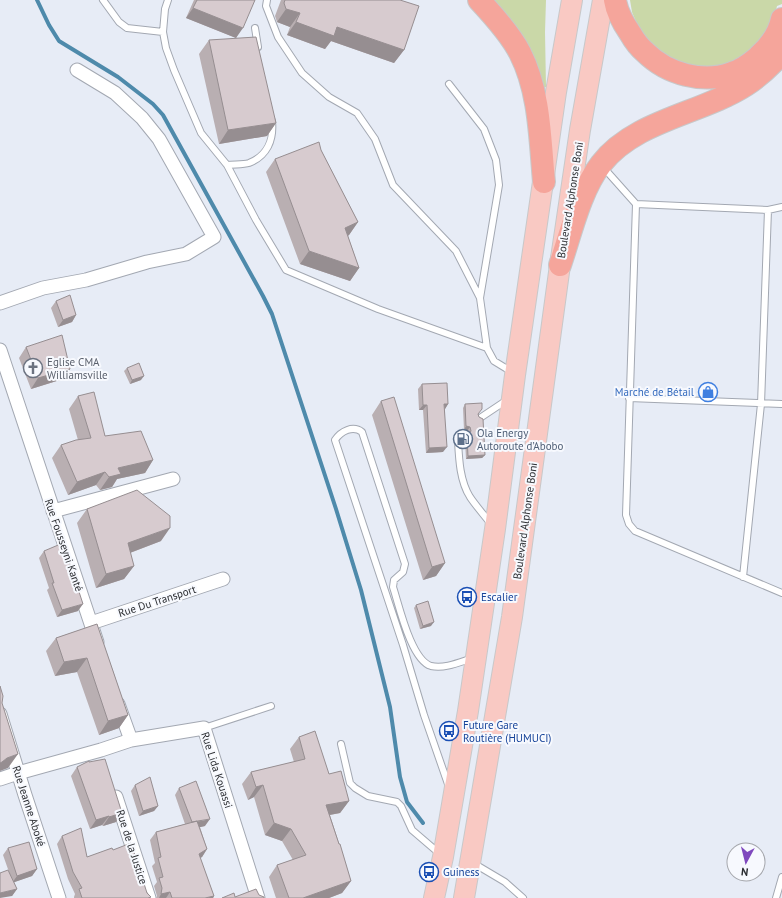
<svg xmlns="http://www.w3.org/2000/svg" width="782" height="898" viewBox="0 0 782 898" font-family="'PT Sans',sans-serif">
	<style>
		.green { fill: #cad8a8 }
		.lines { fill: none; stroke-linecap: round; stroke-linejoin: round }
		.stream { stroke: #4e8aab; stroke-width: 4 }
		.lane-casing { stroke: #a3a8b2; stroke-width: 8 }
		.street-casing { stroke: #a3a8b2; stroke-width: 15 }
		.primary-casing { stroke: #c8c8c9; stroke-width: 22 }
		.highway-casing { stroke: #c8c8c9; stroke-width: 24 }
		.lane { stroke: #fff; stroke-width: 6 }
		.street { stroke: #fff; stroke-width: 13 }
		.primary { stroke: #f9c9c3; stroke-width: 20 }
		.highway { stroke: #f5a59b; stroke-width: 22 }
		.wall { fill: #b9afb2 }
		.shaded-wall { fill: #968e91 }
		.building { fill: #d7cbcf; stroke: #968e91 }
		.labels { text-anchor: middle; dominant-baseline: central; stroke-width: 4; stroke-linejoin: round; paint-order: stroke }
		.street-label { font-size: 11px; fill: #2b2d31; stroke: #f7f9fe }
		.worship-label { font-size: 11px; fill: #5b616d; stroke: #f7f9fe; text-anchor: start }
		.shop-label { font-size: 11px; fill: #366cbe; stroke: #f7f9fe; text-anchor: end }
		.service-label { font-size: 11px; fill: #4e5e75; stroke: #f7f9fe; text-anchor: start }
		.transit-label { font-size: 11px; fill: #164399; stroke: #f7f9fe; text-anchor: start }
	</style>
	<rect width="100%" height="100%" fill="#e7ecf6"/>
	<path class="green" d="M484,0h62l-1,32 1,55 -4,1z
		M630,0h152v4l-5,2 -5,20 -25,31 -37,14 -46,-11 -22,-24 -10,-24z"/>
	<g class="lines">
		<path class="stream" d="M37,0l12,25 10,16 59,36 35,27 10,11 100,181 9,18 64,195 25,81 29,117 10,70 7,25 16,21"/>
		<g class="lane-casing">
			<path id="lane" d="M103,0l16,22 8,6 36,4
				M168,0l-3,9 -2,23 3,16 8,22 27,63 26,32 29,55 30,50 92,39 109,39
				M267,0l-1,6 12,31 24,36 27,24 28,16 18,26 18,46 63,66 24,47 7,50 7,13 18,11
				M255,28l3,19
				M449,84l35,45 12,31 3,25 -19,113
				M227,165c7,-1 16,0 22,-2 18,-7 25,-23 23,-42
				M603,167l33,37 -10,311 3,9 6,7 147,62
				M636,204l132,6 14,-3
				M629,398l153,6
				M480,418l27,-18
				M464,434l-6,7c1,19 2,40 12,56 6,9 14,18 21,27
				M743,577l18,-173 7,-194
				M204,728l67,-22
				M341,744l9,39 5,5 13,8 29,6 4,4 11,24 28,24
				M449,787l-25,-72 -21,-70 -68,-205c6,-9 18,-15 27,-8l43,132 -2,8 -9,8 -1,7c6,18 18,73 38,79 14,3 29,-4 42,-8
				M473,863l32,19 18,16
				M776,898l6,-21"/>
		</g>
		<g class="street-casing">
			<path id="street" d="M0,303l43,-15 43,-8 61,-18 39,-8 28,-17 -55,-98 -17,-21 -27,-25 -38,-23
				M0,350l97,292
				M53,511l120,-32
				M91,623l132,-44
				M118,704l13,36
				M0,714l25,81 34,103
				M0,779l18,-6 83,-23 30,-10 73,-12 54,170
				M116,797l33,101"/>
		</g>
		<g class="primary-casing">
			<path id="primary" d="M434,898l9,-41 25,-146 27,-182 20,-154 41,-283 16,-92
				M464,898l48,-281 48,-352 20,-135 23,-130"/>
		</g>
		<g class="highway-casing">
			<path id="highway" d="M479,0c14,15 32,35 41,53 20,39 20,86 24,129
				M615,0c2,13 8,23 15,33 4,7 9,14 15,19 22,22 58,32 87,21 9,-3 19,-10 26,-16 11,-10 21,-23 24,-38
				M560,265c11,-32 20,-74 41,-101 34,-44 100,-50 145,-79 14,-9 25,-20 36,-32"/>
		</g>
		<use href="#lane" class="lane"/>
		<use href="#street" class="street"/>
		<use href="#primary" class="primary"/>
		<use href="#highway" class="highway"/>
	</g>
	<path class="wall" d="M194,0h61l-19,38 -50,-20z
		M281,0h119l4,50 -10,13 -63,-22 -6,8 -38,-14 3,-8 -13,-5 -2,-6z
		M209,40l67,83 -9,13 -48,8 -20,-90z
		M321,150l37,72 -9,13 -1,1 11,32 -9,13 -50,-17 -34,-92 9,-13z
		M56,301l20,14 -4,7 -14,5 -7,-19z
		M26,347l44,22 -7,10 -32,10 -12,-31z
		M127,368l14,12 -11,4 -6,-13z
		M422,384l26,20 -3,5 -2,43 -17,1 -3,-43h-4l-1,-21z
		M78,396l27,40 48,24 -8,13 -28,6 -5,8 -12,3 -4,-5 -28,10 -16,-37 9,-13 17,-5 -9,-31z
		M381,401l64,162 -9,13 -13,4 -51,-165z
		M465,404l13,11 7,40 -3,3 -16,1 -1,-19 3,-6 -1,-3 -3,-1 -1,-22z
		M87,509l74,32 -31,12 4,13 -10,13 -28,9 -19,-65z
		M44,551l34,60 -21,6 -10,-27 2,-2 -10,-30z
		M416,605l15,21 -11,3 -6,-21z
		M97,624l31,91 -9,13 -20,7 -22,-63 -22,4 -9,-25 10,-13z
		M299,737l30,37 20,27 -9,12 -10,2 21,66 -9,12 -13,5h-53l-7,-21 8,-12 16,-5 -11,-19 -17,-6 -11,-38 -6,3 -6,-16 9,-12 43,-10 -4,-13z
		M89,762l33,51 -6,9 -13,4 -1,-1 -12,4 -19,-53 6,-9z
		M135,785l23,21 -4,5 -15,5 -8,-25z
		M179,788l26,38 -5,1 7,22 -5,8 -2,1 14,38 -1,2h-57l1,-2 -3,-10 3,-4 -5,-16 3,-3 -5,-23 6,-8 29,-8 -10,-29z
		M62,836l25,21 26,-7 38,47 -1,1h-76v-1l1,-3 -7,-15 -11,-35z
		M8,848l29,21 -5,7 -18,6 3,7 -5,7 -3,-24 -6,-17z"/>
	<path class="shaded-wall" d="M193,8l50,20 -7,10 -50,-20z
		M286,9l14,4 -10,14 -13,-5z
		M296,22l41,5 67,23 -10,13 -63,-22 -6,8 -38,-14z
		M276,123l-9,13 -48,8 9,-14z
		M358,222l-9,13 -13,6 9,-13z
		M309,251l50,17 -9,13 -50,-17z
		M76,315l-4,7 -14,5 5,-7z
		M70,369l-7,10 -32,10 7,-11z
		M144,376l-3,4 -11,4 2,-4z
		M444,404h4l-3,5z
		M423,405h4l-4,5h-4z
		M466,426l4,1 -3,4 -3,-1z
		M447,447l-4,5 -17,1 3,-5z
		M485,455l-3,3 -16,1 2,-3z
		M153,460l-8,13 -28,6 -5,8 -12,3 9,-13 9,-9z
		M105,472l-9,13 -28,10 9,-13z
		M170,528l-9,13 -42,16 9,-14z
		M445,563l-9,13 -13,4 9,-13z
		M134,566l-10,13 -28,9 10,-14z
		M83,604l-5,7 -21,6 5,-7z
		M434,622l-3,4 -11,3 3,-3z
		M87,658l-10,14 -22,4 9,-14z
		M128,715l-9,13 -20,7 9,-14z
		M18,754l-10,14 -8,3v-8l7,-5z
		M263,785l-9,12 -6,3 8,-13z
		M349,801l-9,12 -22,4 8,-12z
		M158,806l-4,5 -15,5 4,-5z
		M122,813l-6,9 -13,4 6,-9z
		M109,816l-7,9 -12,4 6,-9z
		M210,819l-5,7 -18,4 5,-7z
		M274,823l17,6 -9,12 -17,-6z
		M207,849l-5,8 -9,5 6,-8z
		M37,869l-5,7 -20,7 5,-7z
		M351,881l-9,12 -13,5h-26z
		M17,889l-5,7 -12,2v-5z
		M170,892l-4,6h-7l2,-4z
		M214,896l-1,2h-8z"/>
	<path class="building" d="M197,0h58l-12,28 -50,-20z
		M285,0h115l19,6 -15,44 -67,-23 -3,9 -38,-14 4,-9 -14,-4 -2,-6z
		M256,37l20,86 -48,7 -19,-90z
		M319,142l2,8 37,72 -13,6 14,40 -50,-17 -34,-92z
		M70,295l6,20 -13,5 -7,-19z
		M62,335l8,34 -32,9 -12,-31z
		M139,363l5,13 -12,4 -5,-12z
		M447,383l1,21h-4l3,43 -18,1 -2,-43h-4l-1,-21z
		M94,392l11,44 36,-5 12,29 -35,8 3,6 -12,3 -4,-5 -28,10 -16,-37 15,-5 15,-2 -13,-42z
		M394,397l51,166 -13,4 -51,-166z
		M482,403v6l-4,5 1,3 4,2 2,36 -17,1 -1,-19 4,-6 -1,-4 -4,-1 -1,-22z
		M137,490l33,26v12l-42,15 6,23 -28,8 -19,-65z
		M63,543l20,61 -21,6 -10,-27h2l-10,-32z
		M428,601l6,21 -11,4 -7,-21z
		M97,624l31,91 -20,6 -21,-63 -23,4 -8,-24z
		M0,686l3,10 -1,7 16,51 -11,4 -5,4 -2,1z
		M315,731l14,43 12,-3 8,30 -23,4 13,39h1l11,37 -48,17h-14l-12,-33 29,-10 -15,-26 -17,-6 -11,-38 -7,2 -5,-15 54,-13 -6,-22z
		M105,759l17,54 -13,4v-1l-13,4 -19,-53 12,-6v1z
		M150,777l8,29 -15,5 -8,-26z
		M196,781l14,38 -18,3 -13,-34z
		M197,821l10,28 -8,5 15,42 -9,2h-33l-2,-6 -9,2 1,-6 -3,-10 4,-1 -5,-19 3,-1 -5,-25z
		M81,828l6,29 25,-9 1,2 18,-7 16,50 4,4 -3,1h-66l-3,-9 3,-1 -9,-16 -11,-36z
		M29,842l8,27 -20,7 -9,-28z
		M8,870l9,19 -17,4v-20z
		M256,889l3,6 5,2v1h-42l12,-5 1,4z"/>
	<defs>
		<g id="church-ring" transform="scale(1)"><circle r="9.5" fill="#f7f9fe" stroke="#6b7280" stroke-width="1.5"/><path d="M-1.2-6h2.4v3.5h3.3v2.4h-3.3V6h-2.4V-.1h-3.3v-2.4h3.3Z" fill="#6b7280"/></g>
		<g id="shop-ring" transform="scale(1)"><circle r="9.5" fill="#f7f9fe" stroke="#3f7fe0" stroke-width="1.5"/><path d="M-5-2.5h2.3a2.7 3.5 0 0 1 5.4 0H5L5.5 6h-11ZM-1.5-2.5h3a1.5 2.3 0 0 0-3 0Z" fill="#3f7fe0"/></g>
		<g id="fuel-ring" transform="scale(1)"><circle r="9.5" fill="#f7f9fe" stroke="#5c6f8a" stroke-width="1.5"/><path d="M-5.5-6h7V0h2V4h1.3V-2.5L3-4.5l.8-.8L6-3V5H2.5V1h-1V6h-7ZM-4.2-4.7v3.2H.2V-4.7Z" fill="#5c6f8a"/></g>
		<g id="bus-ring" transform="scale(1)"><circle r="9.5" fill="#f7f9fe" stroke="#1a4fb4" stroke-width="1.5"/><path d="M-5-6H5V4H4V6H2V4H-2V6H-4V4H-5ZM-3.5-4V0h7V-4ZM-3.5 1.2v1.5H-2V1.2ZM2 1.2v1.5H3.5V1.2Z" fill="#1a4fb4"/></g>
	</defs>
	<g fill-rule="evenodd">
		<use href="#church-ring" x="33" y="368"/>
		<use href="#shop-ring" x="708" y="392"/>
		<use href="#fuel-ring" x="463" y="439"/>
		<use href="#bus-ring" x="467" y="597"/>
		<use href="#bus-ring" x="449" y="731"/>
		<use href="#bus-ring" x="429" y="872"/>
	</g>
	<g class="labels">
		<g class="street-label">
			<text transform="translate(570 200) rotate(-81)">Boulevard Alphonse Boni</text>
			<text transform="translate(525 521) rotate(-82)">Boulevard Alphonse Boni</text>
			<text transform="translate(64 545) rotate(71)">Rue Fousseyni Kanté</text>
			<text transform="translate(157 601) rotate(-18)">Rue Du Transport</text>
			<text transform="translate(217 770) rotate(72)">Rue Lida Kouassi</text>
			<text transform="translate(29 806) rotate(72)">Rue Jeanne Aboké</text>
			<text transform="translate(132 847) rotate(72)">Rue de la Justice</text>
		</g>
		<g class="worship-label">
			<text x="47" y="362">Eglise CMA<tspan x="47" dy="13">Williamsville</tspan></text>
		</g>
		<g class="shop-label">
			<text x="694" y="392">Marché de Bétail</text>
		</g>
		<g class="service-label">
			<text x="477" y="433">Ola Energy<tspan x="477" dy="13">Autoroute d’Abobo</tspan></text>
		</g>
		<g class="transit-label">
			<text x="481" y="597">Escalier</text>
			<text x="463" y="725">Future Gare<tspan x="463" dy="13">Routière (HUMUCI)</tspan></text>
			<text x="443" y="872">Guiness</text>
		</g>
	</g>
	<g transform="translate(746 862) rotate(187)"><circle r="19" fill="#f7f9fe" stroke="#a5a7ac"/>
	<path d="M0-3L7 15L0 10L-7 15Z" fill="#7f48be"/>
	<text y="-6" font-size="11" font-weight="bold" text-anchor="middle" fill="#2b2d31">N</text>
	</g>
</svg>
